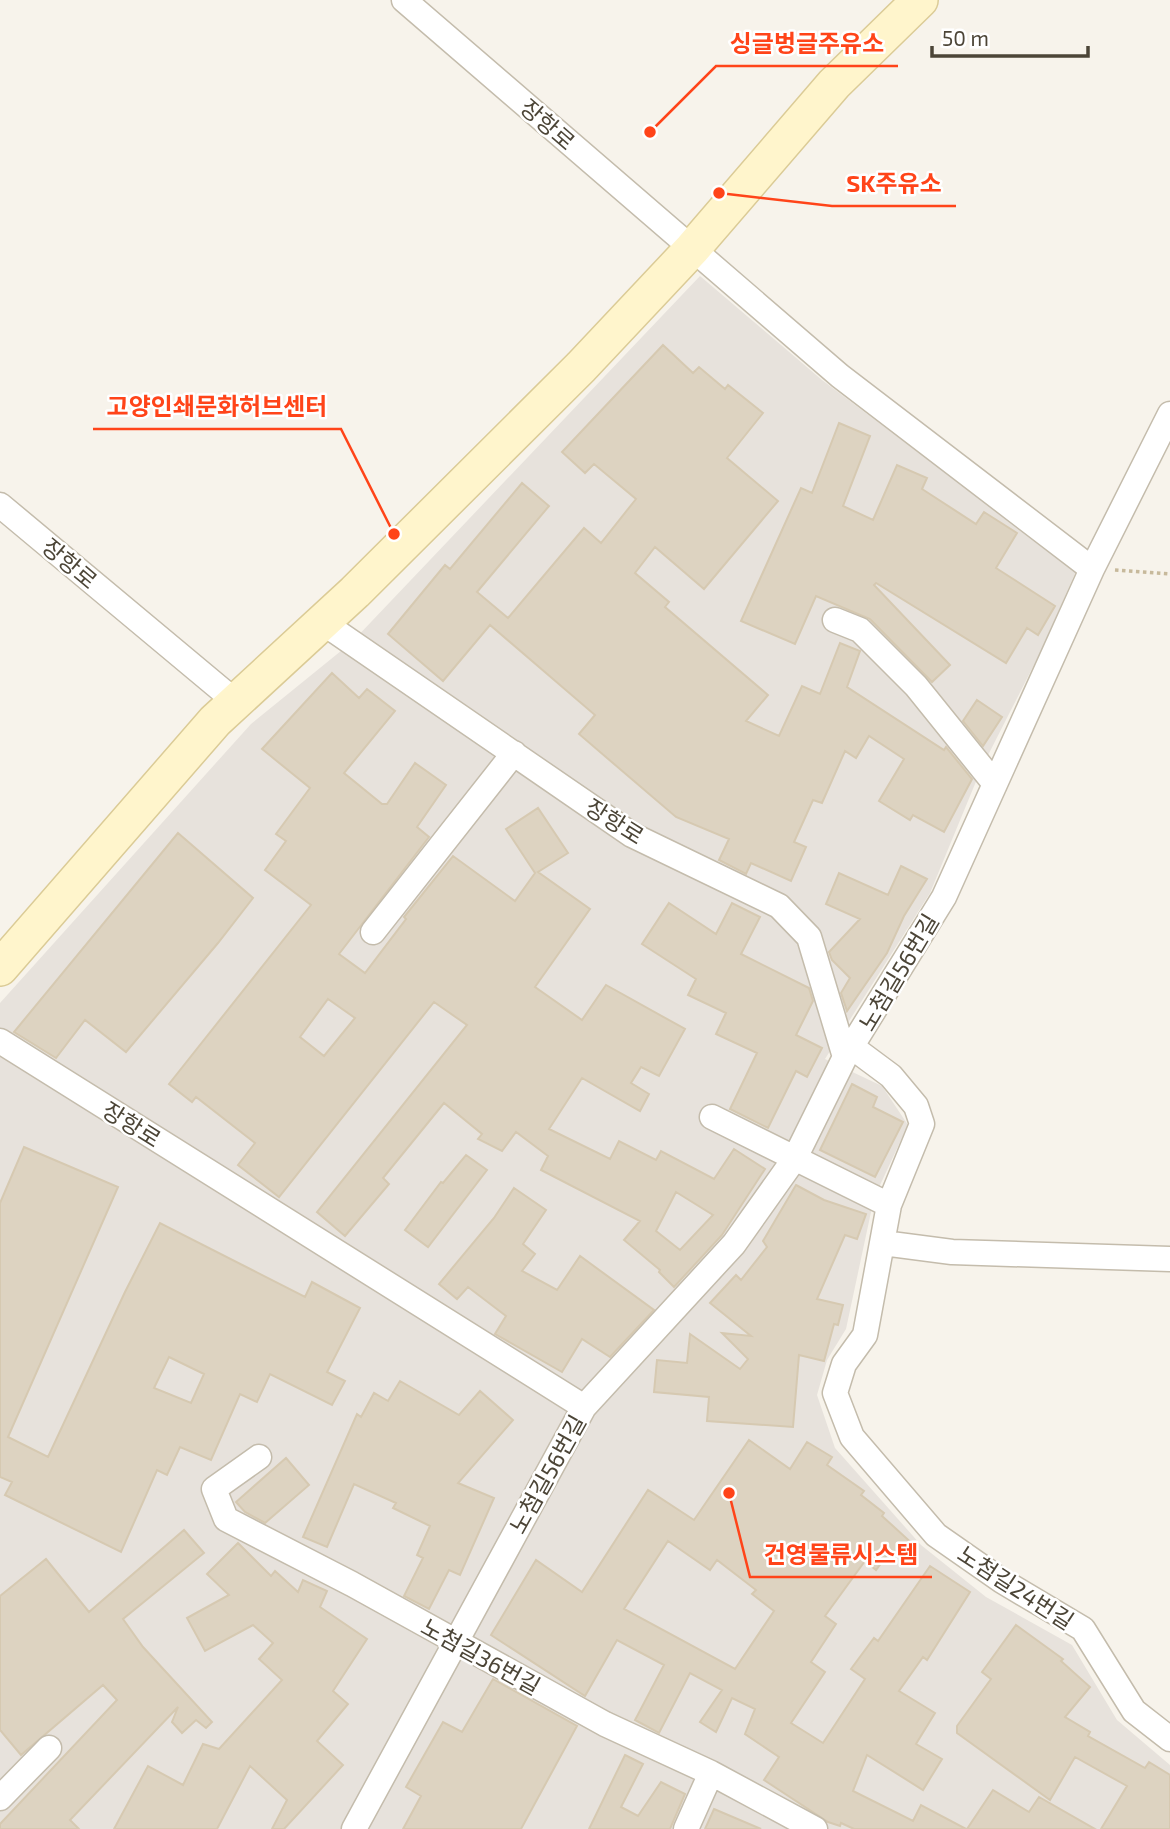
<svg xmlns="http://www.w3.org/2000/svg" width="1170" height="1829" viewBox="0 0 1170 1829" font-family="'Exo 2','Noto Sans KR',sans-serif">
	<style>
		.industrial { fill: #e7e2dc }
		.building { fill: #ddd3c1; stroke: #d6c9b1; stroke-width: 2; fill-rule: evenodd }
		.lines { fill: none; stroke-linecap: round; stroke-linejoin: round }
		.street-casing { stroke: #c4bcac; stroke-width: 27 }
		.secondary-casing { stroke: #dbcb96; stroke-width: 38 }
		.path { stroke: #c7b99b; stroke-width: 3.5; stroke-dasharray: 3.5 3.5; stroke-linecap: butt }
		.street { stroke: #fff; stroke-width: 24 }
		.secondary { stroke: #fff5cc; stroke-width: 35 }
		.labels { text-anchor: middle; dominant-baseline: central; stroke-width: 5; stroke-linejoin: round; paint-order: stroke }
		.street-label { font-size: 23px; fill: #4c4537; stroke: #fff }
		.leader { fill: none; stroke: #ff4419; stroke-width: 2.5 }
		.callout-dot { fill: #ff4419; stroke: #fff; stroke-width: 2.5 }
		.callout-label { font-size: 24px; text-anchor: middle; font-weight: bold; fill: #ff4419; stroke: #fff; stroke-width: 5; stroke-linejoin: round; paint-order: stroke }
	</style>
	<rect width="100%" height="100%" fill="#f7f3eb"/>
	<path class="industrial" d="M700,276l122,104 254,191 -34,78 -60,118 -52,126 -105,166 57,27 26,39 -34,73 -28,131 -19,31 -10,35 18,53 86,97 65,52 86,48 45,75 53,45v64h-1170v-826l251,-279 101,-82z"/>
	<path class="building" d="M663,345l30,28 6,-6 26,22 3,-4 35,28 -36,45 51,43 -74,88 -49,-42 -20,26 34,29 -4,5 103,88 -22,26 33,15 23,-50 18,8 20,-51 20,8 -13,36 97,63 2,-3 26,32 -28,53 -31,-17 -3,5 -31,-19 25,-42 -35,-23 -13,22 -11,-7 -23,52 -9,-3 -19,42 12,5 -15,34 -40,-18 -5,11 -27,-14 10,-21 -53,-22 -97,-83 16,-19 -105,-90 -47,56 -55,-47 57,-69 5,4 72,-86 27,23 -72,86 31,26 76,-90 17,15 35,-44 -42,-35 -9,9 -23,-21z
		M839,423l31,13 -27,70 30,14 24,-55 30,13 -5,11 54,35 8,-12 33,21 -21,35 59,38 -17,29 -11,-7 -21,35 -130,-80 -2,2 76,80 -18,17 -62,-63 -54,-23 -21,48 -54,-23 60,-133 11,5z
		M332,673l27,25 8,-9 28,22 -51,62 38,31h5l28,-41 31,22 -29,42 12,10 -90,117 26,19 41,-54 -2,-2 49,-61 62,45 20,-28 -29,-44 32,-21 30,45 -30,19 52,37 -55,78 47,33 24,-35 79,44 -26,47 -18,-9 -10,16 18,11 -9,17 -58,-33 -33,51 61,30 9,-18 37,19 5,-9 53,28 20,-30 31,20 -43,66 -48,52 -15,-15 1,-2 -36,-30 16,-19 -99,-51 7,-14 -32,-24 -14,19 -24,-12 4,-5 -38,-31 -61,75 6,6 -44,52 -28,-24 150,-187 -33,-23 -155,195 -41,-32 17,-22 -59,-46 -4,5 -23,-18 142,-179 -46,-35 21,-29 -10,-7 34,-46 -48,-39zM328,999l27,19 -31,38 -24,-19zM676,1192l37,23 -33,35 -24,-19z
		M977,700l25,17 -19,29 -20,-25z
		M178,833l75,65 -35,45 -92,109 -41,-32 -29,38 -42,-26z
		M901,866l26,13 -23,37 -17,37 -40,58 -6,-18 9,-15 -18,-18 -3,-8 31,-33 -34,-15 13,-31 49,22z
		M669,903l47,31 16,-31 28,14 -19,37 68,34 4,13 -17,34 26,13 -15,29 -11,-6 -28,57 -38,-19 27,-56 -41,-19 10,-21 -38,-18 8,-16 -54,-35z
		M852,1084l25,13 -4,10 30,15 -28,55 -55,-27z
		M24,1147l94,40 -110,250 40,20 77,-165 35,-69 145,74 7,-15 48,26 -33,64 18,9 -13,24 -62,-31 -13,28 -17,-8 -29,66 -31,-13 -13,28 -10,-5 -36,82 -116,-57 7,-13 -12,-5v-274zM169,1357l35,17 -13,29 -37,-15z
		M466,1155l21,15 -59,77 -23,-17 36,-48 2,1z
		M796,1185l28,15 42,14 -9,25 -12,-4 -28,64 26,6 -5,20 -4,-1 -10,37 -25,-6 -6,72 -86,-6 2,-24 -55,-5 3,-32 30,3 3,-29 50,35 8,-10 -26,-26 29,3 -41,-33 26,-28 5,5 26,-33 -4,-6z
		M514,1188l32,22 -23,34 12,10 -13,17 35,19 23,-34 74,54 -44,47 -28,-18 -20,33 -67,-38 11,-18 -38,-29 -11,12 -18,-15 55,-66z
		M400,1381l59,34 21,-24 33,29 -55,63 36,15 -34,77 -11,-5 -20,39 -25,-13 19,-38 -6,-3 13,-29 -37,-18 3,-5 -42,-19 -27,63 -24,-10 54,-123 4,3 13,-24 14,8z
		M749,1440l41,29 17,-27 25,15 -5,8 37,26 -3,4 23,18 -2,3 33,30 -12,14 -12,-10 -15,20 -11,-9 -40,55 11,8 -25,38 14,10 -34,51 32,20 42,-64 -14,-10 23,-31 4,3 52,-75 40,26 -43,68 -4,-3 -24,34 36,22 -19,31 26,15 -19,31 -56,-35 -14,36 60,30 8,-16 45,24h-112l-13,-6 -1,3 -12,-4 -64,-42 15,-23 -34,-23 10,-25 -23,-11 -16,34 -16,-10 22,-32 -32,-17 -31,60 -24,-13 29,-55 -47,-25 -32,56 -94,-61 45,-75 46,32 66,-102 46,30zM668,1541l42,29 7,-10 39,30 -4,4 22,17 -39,58 -111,-60z
		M286,1458l23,27 -44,38 -20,-11 -9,-10z
		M184,1530l20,23 -81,66 20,28 69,75 -6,6 -10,-8 -14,13 -10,-11 6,-15 -108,113 9,9h-79v-5l117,-124 -14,-15 -82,70 -21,-25v-134l46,-37 43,53z
		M238,1543l33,33 4,-5 23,21 5,-12 24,11 -7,16 47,32 -34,52 15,13 -31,37 26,24 -59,64h-12l15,-29 -37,-34 -33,63h-103l34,-63 35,19 20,-41 16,5 63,-69 -23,-21 14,-16 -20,-18 -48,26 -18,-33 42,-23 -22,-21z
		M1016,1625l47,34 -2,2 29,26 -25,30 25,15 -2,4 57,32 4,-6 21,13v54h-69l26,-43 -52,-29 -25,43 -93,-67v-7l34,-47 -9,-7z
		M493,1679l84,47 -56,103h-118l18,-33 -15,-9 37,-65 19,10z
		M625,1755l18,9 -22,43 17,9 23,-34 24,12 -15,35h-81z
		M993,1790l36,22 10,-15 56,32h-128z
		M714,1809l47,20h-56z"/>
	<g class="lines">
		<g class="street-casing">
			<path id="street" d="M404,0l436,376 252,193
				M0,505l236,197
				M835,620l25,10 56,56 79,98
				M322,622l310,213 147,71 30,31 36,120
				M373,932l141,-179
				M0,1041l584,366
				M852,1047l39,29 25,30 6,18 -33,81 -24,130 -21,29 -9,29 17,44 84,98 66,46 81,48 51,82 36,28
				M712,1117l177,88
				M883,1243l69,9 218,7
				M259,1457l-45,32 12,30 126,65 253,140 106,49 104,56
				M0,1798l49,-50
				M354,1829l230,-422 150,-163 61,-86 50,-101 99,-160 148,-328 78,-155
				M686,1829l25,-56"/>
		</g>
		<g class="secondary-casing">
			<path id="secondary" d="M0,968l215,-247 140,-129 226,-225 111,-118 142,-165 86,-84"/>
		</g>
		<path class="path" d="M1115,570l55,4"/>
		<use href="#street" class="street"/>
		<use href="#secondary" class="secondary"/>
	</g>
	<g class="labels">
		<g class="street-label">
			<text transform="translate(548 124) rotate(41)">장항로</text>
			<text transform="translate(70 563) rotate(40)">장항로</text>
			<text transform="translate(615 821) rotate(32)">장항로</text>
			<text transform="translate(898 972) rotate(-59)">노첨길56번길</text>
			<text transform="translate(132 1124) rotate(32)">장항로</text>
			<text transform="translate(547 1474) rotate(-61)">노첨길56번길</text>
			<text transform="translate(1016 1587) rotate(33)">노첨길24번길</text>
			<text transform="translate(481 1656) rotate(29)">노첨길36번길</text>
		</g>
	</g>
	<path class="leader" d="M650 132L716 66H898M719 193L832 206H956M394 534L341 429H93M729 1493L750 1577H932"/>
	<g class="callout-dot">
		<circle cx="650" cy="132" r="7"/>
		<circle cx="719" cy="193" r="7"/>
		<circle cx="394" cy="534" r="7"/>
		<circle cx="729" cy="1493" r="7"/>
	</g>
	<g class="callout-label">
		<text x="807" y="52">싱글벙글주유소</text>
		<text x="894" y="192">SK주유소</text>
		<text x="217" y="415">고양인쇄문화허브센터</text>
		<text x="841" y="1563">건영물류시스템</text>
	</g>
	<path d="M932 46v10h156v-10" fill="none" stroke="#4c4537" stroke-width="3.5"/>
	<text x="942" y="46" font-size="21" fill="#4c4537" stroke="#ffffff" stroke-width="5" paint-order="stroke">50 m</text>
</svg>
